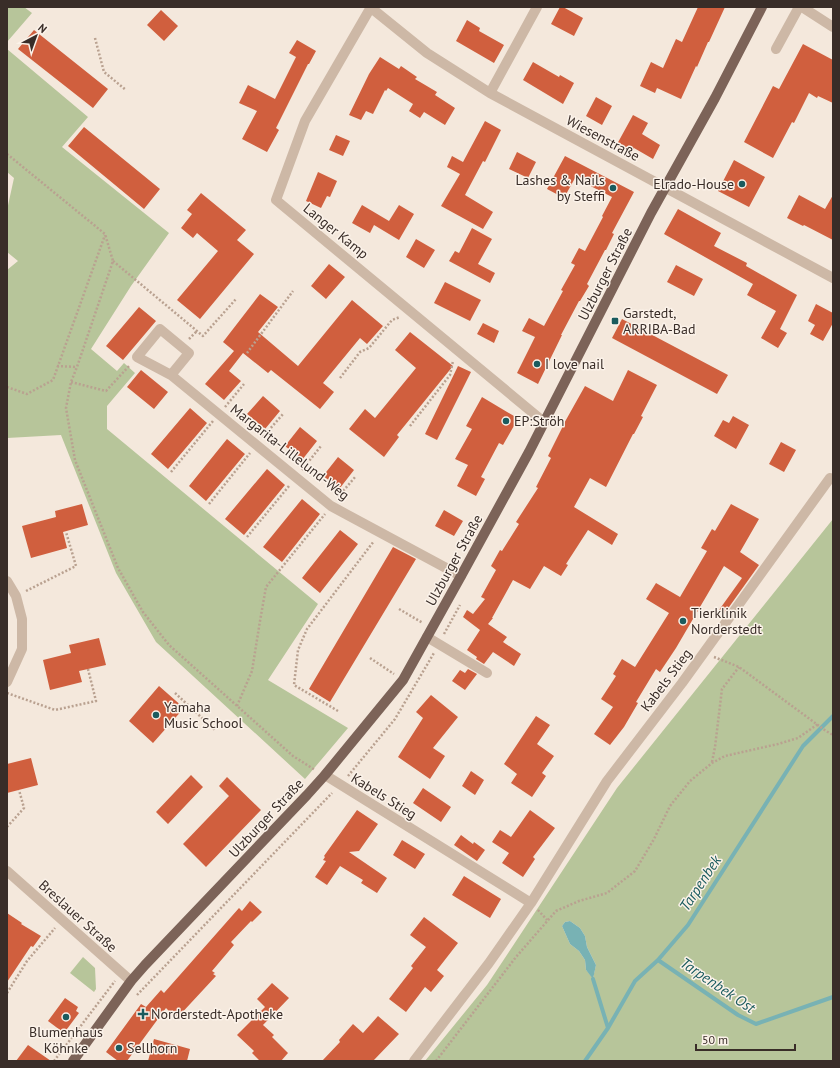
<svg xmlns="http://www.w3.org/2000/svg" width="840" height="1068" viewBox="0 0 840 1068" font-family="'PT Sans',sans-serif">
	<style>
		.green { fill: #b7c59a; fill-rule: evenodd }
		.water { fill: #78b2b4 }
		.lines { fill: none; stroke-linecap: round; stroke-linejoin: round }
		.stream { stroke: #78b2b4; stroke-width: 4 }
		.building { fill: #d05f3e }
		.path { stroke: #b9a190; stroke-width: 2.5; stroke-dasharray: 2 2; stroke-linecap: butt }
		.minor { stroke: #cdb8a6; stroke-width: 10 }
		.major { stroke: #7c6358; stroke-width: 10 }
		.poi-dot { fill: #1a5b5e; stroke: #fbf2e9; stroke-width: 1.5 }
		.labels { text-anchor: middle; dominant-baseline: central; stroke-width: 3; stroke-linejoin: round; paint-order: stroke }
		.street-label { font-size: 14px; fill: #392d28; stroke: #fbf2e9 }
		.poi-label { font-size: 14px; fill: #392d28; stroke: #fbf2e9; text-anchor: start }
		.water-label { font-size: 15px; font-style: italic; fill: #1a5b5e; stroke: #fbf2e9 }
	</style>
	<rect width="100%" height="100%" fill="#f4e8dc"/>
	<path class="green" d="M7,7h17l8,6 -25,29z
		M7,49l81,68 -26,30 107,86 -38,53 -40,63 26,22 7,-8 11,10 -28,33v23l211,175 -50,76 80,48 -43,51 -149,-137 -40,-69 -55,-138 -54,3v-168l11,-9 -11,-9v-42l7,-32 -7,-6z
		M833,519v542h-408l62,-76 130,-197zM570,921l10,7 5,8 2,11 9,18 -3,13 -7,-8 -1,-10 -6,-9 -9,-7 -8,-18 3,-4z
		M83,957l12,11 1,21 -2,3 -24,-19z"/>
	<path class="water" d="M570,921l10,7 5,8 2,11 9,18 -3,14 -7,-9 -1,-10 -6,-9 -9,-7 -8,-18 3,-4z"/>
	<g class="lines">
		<path class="stream" d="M658,960l80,55 18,9 77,-27
			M593,979l15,49
			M585,1061l23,-33 27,-47 23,-21 30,-35 115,-179 30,-30"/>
	</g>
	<path class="building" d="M560,7h3l20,11 -9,18 -23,-12z
		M698,7h27l-16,35h-1l-11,25 -1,-1 -15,33 -24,-11 -2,5 -15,-7 11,-24 12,6 13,-29 6,3z
		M161,10l17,16 -14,15 -17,-16z
		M467,20l13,8 -1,3 25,14 -10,18 -38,-22z
		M34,30l74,59 -15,19 -75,-59z
		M297,40l19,11 -7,13h-1l-32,64 3,2 -12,22 -25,-13 15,-28 -18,-8 9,-18 27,14 21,-42 -7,-4z
		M803,44l30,16v43l-15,-7 -1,2 -8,-5 -15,30 -2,-1 -19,36 -29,-16 29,-56 6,3z
		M380,57l19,12 2,-3 16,11 -2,2 22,13 -2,3 20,13 -10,17 -21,-13 -4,6 -11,-7 4,-7 -25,-16 -2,3 -1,-1 -12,24 -7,-3 -5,9 -12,-5 20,-41z
		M533,62l26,15 1,-2 14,8 -11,21 -40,-24z
		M596,97l16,9 -10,19 -16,-9z
		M633,115l15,8 -6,11 18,11 -7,14 -19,-11 -3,7 -15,-9z
		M485,121l16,9 -16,32 -2,-1 -18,34 28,17 -10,17 -42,-23 19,-32 -13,-7 5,-11 11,6z
		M84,127l76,62 -16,20 -76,-63z
		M336,135l14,6 -7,15 -14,-6z
		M517,152l19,10 -8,16 -19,-9z
		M565,156l69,36 -22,41 2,1 -8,16h-1l-18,34 2,2 -9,15h-1l-18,34h1l-24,49 -21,-11 18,-36 -13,-6 7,-13 15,8 19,-35 -2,-1 14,-25 -4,-2 8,-15 6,3 18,-34 -1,-1 10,-19 -37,-19 -11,20 -17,-9z
		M734,160l31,17 -16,30 -31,-16z
		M318,172l19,9 -7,16 -3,-1 -6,12 -15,-7z
		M201,193l45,37 -9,10 17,14 -54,65 -23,-19 41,-49 -21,-18 -4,5 -12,-10 11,-14 -5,-4z
		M799,195l26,14 8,-14v45l-29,-15 -1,1 -16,-8z
		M362,205l27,16 10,-16 15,9 -15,26 -25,-15 -4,8 -18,-10z
		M678,209l43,24 -7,13 33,17 -1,3 51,29 -17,34 7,4 -9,15 -17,-10 15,-27 -29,-16 6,-11 -89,-50z
		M472,228l20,11 -14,25 17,9 -5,10 -41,-22 6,-10 4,2z
		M416,239l19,11 -11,18 -18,-11z
		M329,264l16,13 -19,22 -15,-13z
		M676,265l27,14 -9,17 -27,-14z
		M445,282l36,18 -11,21 -36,-18z
		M260,294l18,13 -20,25 40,34 54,-66 31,26 -16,18 -7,-6 -37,45 11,9 -14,17 -49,-39 -3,3 -25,-20 -14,18 12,10 -17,19 -19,-16 29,-33 -11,-9z
		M816,304l17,9v10l-10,18 -13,-7 5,-9 -7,-4z
		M139,307l17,14 -33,39 -17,-14z
		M622,319l106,56 -11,19 -105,-56z
		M483,323l16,8 -5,12 -17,-9z
		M410,332l43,34 -56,69 2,2 -15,20 -35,-28 16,-20 10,9 41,-50 -21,-18z
		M458,366l13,6 -34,68 -12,-6z
		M141,370l27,22 -14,17 -27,-22z
		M628,370l29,15 -16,31 2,1 -9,17h-1l-27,53 -16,-9 -16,29 44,27 -6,11 -24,-15 -22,34 2,1 -7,11 -17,-10 -14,23 -17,-9 -21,38h1l-5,6 19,13 -4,5 18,12 -7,12 -21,-14 -9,12 -8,-5 1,-2 -10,-7 13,-20 -17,-13 4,-7 6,4 12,-15 -4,-2 15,-27 -5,-4 9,-16 2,1 17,-27 -3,-2 22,-34 -2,-1 15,-29 -3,-2 14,-28v-1l23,-41 28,15z
		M263,396l17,15 -15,18 -18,-15z
		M482,397l32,19 1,8 -12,21 -4,-2 -18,34 4,2 -9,17 -19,-10 11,-21 -13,-6 17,-30 -6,-3z
		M190,408l17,15 -39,46 -17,-15z
		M733,416l16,9 -13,24 -22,-13 9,-16 6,3z
		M300,427l17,14 -15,19 -17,-14z
		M227,439l18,15 -39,47 -17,-15z
		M781,442l15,8 -12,22 -15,-8z
		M338,457l16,13 -14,18 -17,-12z
		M267,469l18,16 -41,50 -19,-16z
		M302,499l18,15 -38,48 -19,-15z
		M82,504l6,21 -25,7 4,16 -36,10 -9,-32 34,-9 -1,-6z
		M731,504l28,15 -19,33 19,13 -35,49 -5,-4 23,-32 -18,-12 -48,82 -16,24 -4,-3 -20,33 2,1 -14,24 -14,18 -16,-11 19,-27 -12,-8 15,-23 -3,-2 9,-15 13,8 34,-54 -23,-14 10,-16 24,14 27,-46 -6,-3 11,-19 3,2z
		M444,510l19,11 -9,15 -19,-10z
		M340,530l18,14 -38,49 -18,-15z
		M393,547l23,12 -86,143 -21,-13z
		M99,638l7,27 -27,6 3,11 -32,8 -7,-30 28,-7 -2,-8z
		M468,669l9,5 -12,16 -13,-9 8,-11 5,3z
		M159,686l25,22 -31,35 -24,-22z
		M431,695l27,22 -25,31 12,8 -15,23 -32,-22 25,-39 -7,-6z
		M536,716l14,9 -13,19 17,12 -12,17 4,3 -14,21 -21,-14 6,-9 -13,-10z
		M31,758l7,27 -31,8v-29z
		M471,771l13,9 -9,15 -13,-9z
		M191,775l12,12 -35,37 -12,-12z
		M227,777l34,33 -55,57 -23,-23 46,-48 -10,-10z
		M423,788l28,19 -10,15 -28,-19z
		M357,810l21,14 -19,27 -10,1 38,26 -10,15 -16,-10 2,-3 -23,-14 -13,19 -12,-8 11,-16 -3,-1 2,-3 -1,-1z
		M530,810l25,18 -22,29 2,2 -12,18 -21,-14 7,-10 -17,-11 8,-12 11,7z
		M461,835l12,9 1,-2 11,8 -8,11 -23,-16z
		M402,840l23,14 -10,15 -22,-14z
		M464,876l37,23 -11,19 -38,-23z
		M250,901l12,11 -10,10 -1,-1 -20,21 3,3 -22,26 3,2 -2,1 3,2 -38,41 -2,-2 -1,2 -9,-9 -39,53h-9l-12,-9 35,-48 5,3 15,-17 3,3 75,-85 3,3z
		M7,913l15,10 -1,1 20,12 -8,11 -2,-1 -24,36z
		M424,917l34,26 -21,27 7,6 -13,16 -6,-5 -19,25 -17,-13 24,-31 -2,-2 15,-19 -16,-12z
		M272,983l17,15 -26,27 11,10 -2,2 16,16 -7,8h-21l-8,-8 2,-2 -17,-16 28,-28 -8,-8z
		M65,998l13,9 -2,4 3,2 -15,20 -16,-12z
		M378,1016l21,18 -26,27h-51l18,-19 -1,-2 14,-16 10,9z
		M154,1039l36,10 -3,12h-39z
		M28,1045l23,16h-35z"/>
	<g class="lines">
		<path class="path" d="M95,38l9,34 22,18
			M7,154l98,80 8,27 -36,106 -6,15 -5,26 9,52 43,108 25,44 26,33 124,111 22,14
			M113,261l90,75 33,-37
			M189,339l8,-8
			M247,353l46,-62
			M57,366l20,1
			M340,378l20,-26 9,-4 23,-28 8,-3
			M71,382l35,9 24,-26
			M7,387l20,7 26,-14 52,-145
			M225,407l19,-23
			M410,426l40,-51 3,-14
			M263,437l20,-23
			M302,470l19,-24
			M171,472l42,-51
			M338,497l18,-21
			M209,504l41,-51
			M247,537l42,-51
			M26,591l50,-25 -10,-34
			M399,609l24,14
			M444,634l16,-29
			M714,657l25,10 87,64 7,4
			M370,658l24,16
			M7,693l48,17 41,-9 -8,-32
			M175,693l40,37
			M237,706l15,-35 8,-50 6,-34 59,-73
			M338,711l-44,-26 4,-35 9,-21 67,-88
			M712,762l3,-15 7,-58 17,-22
			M348,776l47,-57 39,-66
			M7,827l17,-19 -5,-18
			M538,910l9,10
			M7,993l20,-32 28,-33
			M137,995l195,-202
			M54,1061l61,-80
			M436,1061l80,-104 40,-46 23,-10 28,-8 28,-22 19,-32 16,-33 20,-25 22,-18 13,-7 53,-12 20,-6 20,-14"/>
		<path class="minor" d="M370,7l57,46 63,40 343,185
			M371,7l-66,114 -29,79 268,222
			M802,7l31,20
			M776,49l23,-42
			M490,93l47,-86
			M171,375l18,-22 -29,-24 -23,28 34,18 160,131 130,70
			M7,581l9,15 6,23v30l-15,33
			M427,637l60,36
			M325,775l206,128
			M7,871l124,110
			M414,1061l75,-98 42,-60 76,-122 75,-98 148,-205"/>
		<path class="major" d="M73,1061l58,-80 14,-16 162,-170 18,-20 78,-95 58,-104 68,-124 122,-239 64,-115 47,-91"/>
	</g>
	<g class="poi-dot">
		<circle cx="742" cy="184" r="4"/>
		<circle cx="613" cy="188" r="4"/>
		<rect x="611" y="317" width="8" height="8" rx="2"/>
		<circle cx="537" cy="364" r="4"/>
		<circle cx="506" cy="421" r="4"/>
		<circle cx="683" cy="621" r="4"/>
		<circle cx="156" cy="715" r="4"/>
		<path d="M141 1008h4v4h4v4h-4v4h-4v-4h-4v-4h4z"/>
		<circle cx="66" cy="1017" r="4"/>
		<circle cx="119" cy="1048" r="4"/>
	</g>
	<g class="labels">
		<g class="street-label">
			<text transform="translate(603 138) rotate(28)">Wiesenstraße</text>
			<text transform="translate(336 231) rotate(39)">Langer Kamp</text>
			<text transform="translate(605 274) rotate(-63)">Ulzburger Straße</text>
			<text transform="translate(290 452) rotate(38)">Margarita-Lillelund-Weg</text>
			<text transform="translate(454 560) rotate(-61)">Ulzburger Straße</text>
			<text transform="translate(666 680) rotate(-53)">Kabels Stieg</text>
			<text transform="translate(384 796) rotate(32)">Kabels Stieg</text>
			<text transform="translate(266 818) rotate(-47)">Ulzburger Straße</text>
			<text transform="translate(78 916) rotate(42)">Breslauer Straße</text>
		</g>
		<g class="poi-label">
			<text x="605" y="180" text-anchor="end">Lashes &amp; Nails<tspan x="605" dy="16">by Steffi</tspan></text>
			<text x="734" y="184" text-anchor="end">Elrado-House</text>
			<text x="623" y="313">Garstedt,<tspan x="623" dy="16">ARRIBA-Bad</tspan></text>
			<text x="545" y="364">I love nail</text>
			<text x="514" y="421">EP:Ströh</text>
			<text x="691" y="613">Tierklinik<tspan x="691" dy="16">Norderstedt</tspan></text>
			<text x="164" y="707">Yamaha<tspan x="164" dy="16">Music School</tspan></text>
			<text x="151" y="1014">Norderstedt-Apotheke</text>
			<text x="66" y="1032" text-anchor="middle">Blumenhaus<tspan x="66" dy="16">Köhnke</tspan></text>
			<text x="127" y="1048">Sellhorn</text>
		</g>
		<g class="water-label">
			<text transform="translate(700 883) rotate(-57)">Tarpenbek</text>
			<text transform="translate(718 985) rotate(34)">Tarpenbek Ost</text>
		</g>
	</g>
	<rect width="840" height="1068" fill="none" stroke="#392d28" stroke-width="16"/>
	<g transform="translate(36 36) rotate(41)" stroke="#fbf2e9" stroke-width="3" paint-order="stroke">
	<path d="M0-3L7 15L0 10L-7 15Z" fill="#392d28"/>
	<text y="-6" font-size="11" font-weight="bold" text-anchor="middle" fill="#392d28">N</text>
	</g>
	<path d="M696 1044v6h99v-6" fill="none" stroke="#392d28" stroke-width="2"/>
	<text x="702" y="1044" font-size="12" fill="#392d28" stroke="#fbf2e9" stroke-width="3" paint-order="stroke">50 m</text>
</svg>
